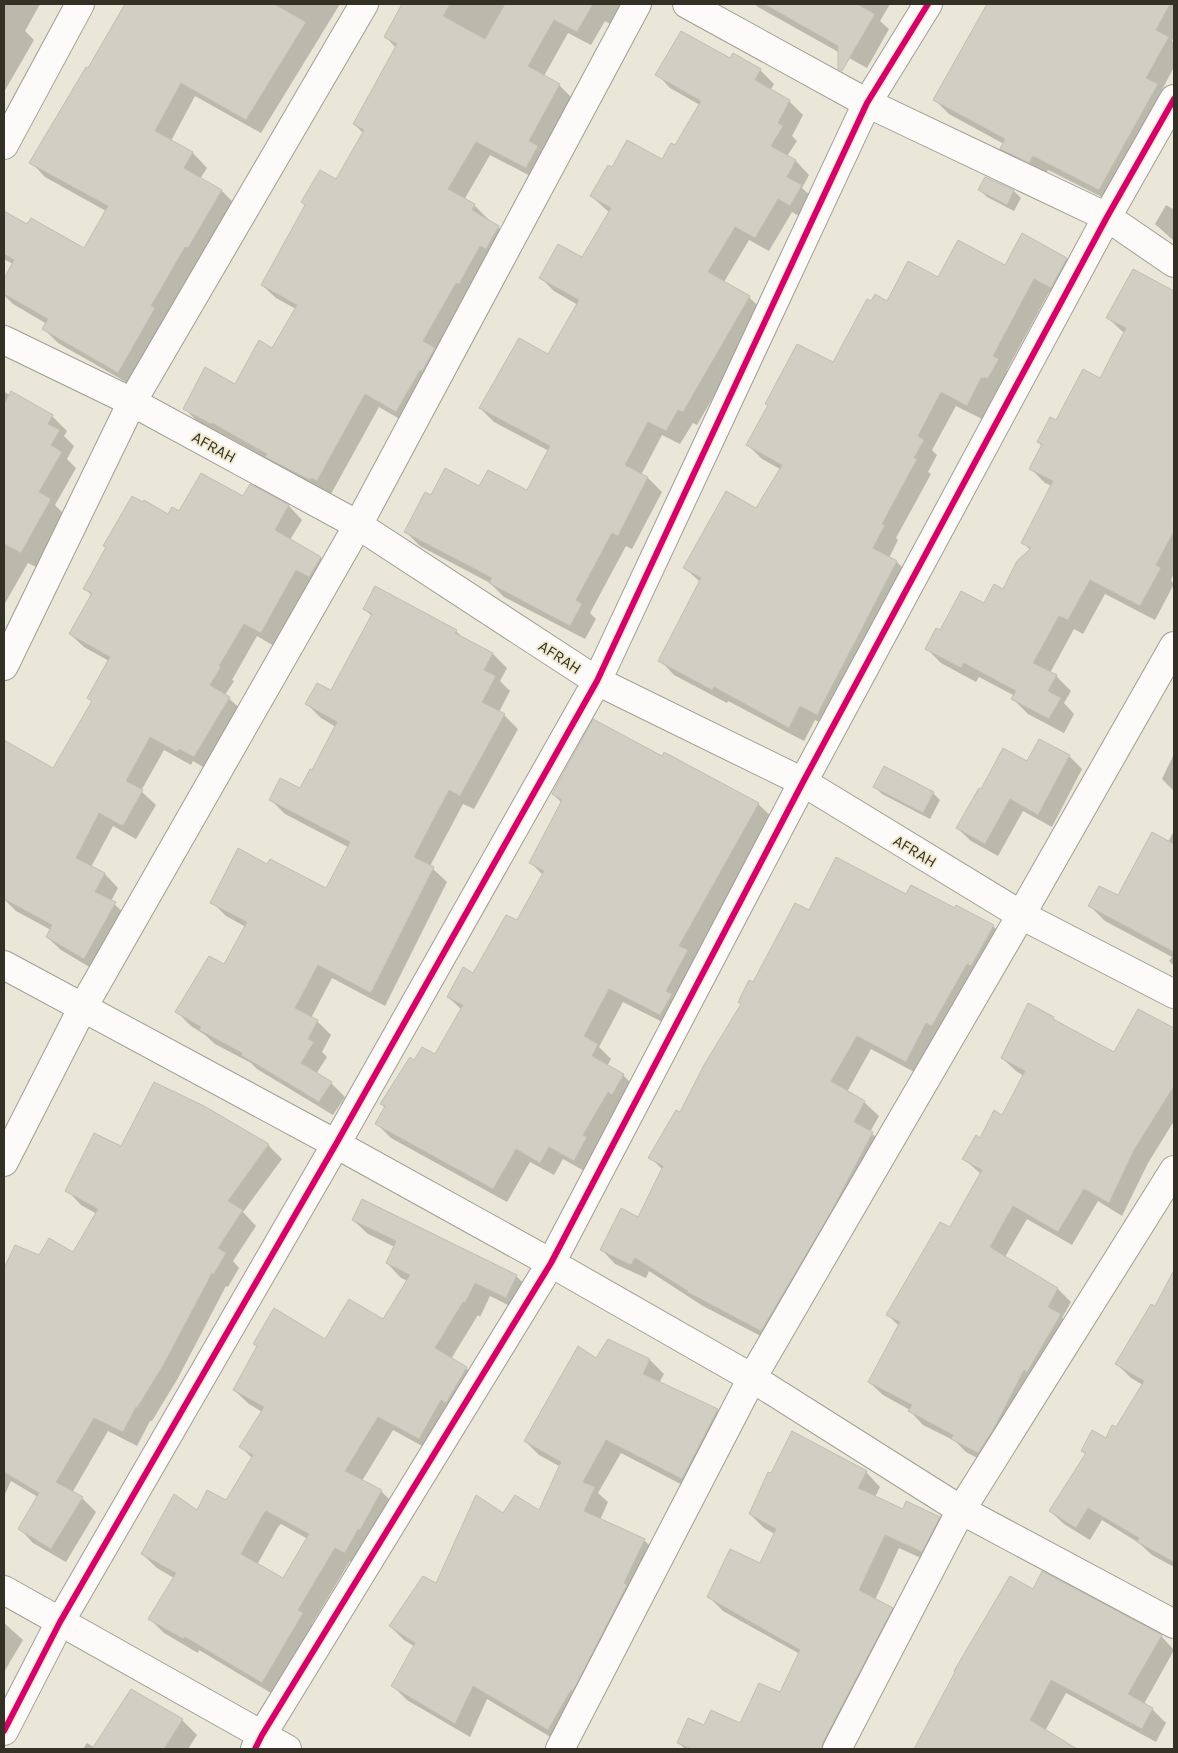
<svg xmlns="http://www.w3.org/2000/svg" width="1178" height="1753" viewBox="0 0 1178 1753" font-family="Karla,sans-serif">
	<style>
		.shadow { fill: #0003; fill-rule: evenodd }
		.building { fill: #d1cec3; stroke: #c2beb3; fill-rule: evenodd }
		.lines { fill: none; stroke-linecap: round; stroke-linejoin: round }
		.street-casing { stroke: #a19e93; stroke-width: 30 }
		.street { stroke: #fcfbf9; stroke-width: 28 }
		.cycleway-casing { stroke: #f2ead0; stroke-width: 9 }
		.cycleway { stroke: #d6006c; stroke-width: 6 }
		.labels { text-anchor: middle; dominant-baseline: central; stroke-width: 4; stroke-linejoin: round; paint-order: stroke }
		.street-label { font-size: 16px; fill: #333126; stroke: #f2ead0 }
	</style>
	<rect width="100%" height="100%" fill="#eae6d8"/>
	<path class="shadow" d="M4,4h36l-15,27 9,9 -30,52z
		M126,4h214l-79,129 -66,-37 -24,45 22,12 14,15 -7,11 22,12 14,14 -103,181 -75,-43 -14,-14 3,-5 -34,-20 -9,-9v-14l9,-17 -9,-5v-47l24,14 56,24 22,-39 -61,-34 -14,-15 57,-93z
		M403,4h221l-9,23 -10,-6 -14,24 -23,-12 -24,43 15,9 14,14 -33,82 -50,-26 -26,45 10,5 14,14v1l10,7 14,13 -102,185 -31,-18 -48,87 -5,-3 -1,3 -44,-24 -7,-7 -48,-27 -1,1 -27,-15 -13,-13 50,-24 37,-35 24,-41 -20,-11 -14,-13 74,-105 27,-47 -9,-9 42,-76 -11,-12z
		M755,4h135l-10,17 9,8 -22,39 -109,-61z
		M989,4h185v33l-2,4 2,3v23l-12,23 10,9 -58,104 -66,-33 -4,6 -28,-13 -14,-14 2,-5 -55,-30 -14,-14z
		M731,60l29,10 14,14 -4,7 19,10 14,14 -11,21 5,5 -10,15 9,5 13,14 -7,13 13,12 -11,19 -12,-7 -23,39 -20,-11 -25,42 25,15 14,14 -66,114 -4,-2 -13,21 -18,-9 -21,40 7,3 14,14 -30,57 -6,-3 -36,67 6,6 -11,20 -81,-42 -14,-14 -70,-37 -14,-14 25,-35 49,-10 47,5 22,-41 -55,-29 -14,-14 68,-52 30,-51 -24,-14 -13,-13 42,-19 27,-46 -19,-17 21,-27 50,-8 14,-14 24,-42 -30,-17 -13,-14z
		M986,178l28,13 7,7 -7,13 -27,-14 -7,-7z
		M1166,205l7,4 1,-2v34l-19,-17z
		M1067,259l14,14 -15,28 -17,-9 -42,78 5,5 -10,17h-6l-14,27 -26,-13 -24,44 5,5 -9,17 3,2 -35,64 2,2 -9,18 8,4 14,14 -79,152 -17,-8 -11,21 -76,-40 -1,2 -53,-28 -14,-15 40,-78 -15,-14 72,-59 23,-40 -18,-10 -14,-14 21,-39 -2,-2 66,-40 39,-61 16,-1 51,-24 66,-11z
		M1134,270l40,22v281l-3,7 3,4 -19,36 -50,-26 -22,40 -9,-5 -24,44 6,3 15,15 -7,12 10,11 -10,19 -36,-19 -15,-15 2,-3 -36,-19 -3,5 -35,-19 -15,-15 14,-16 44,-27 19,-15 27,-40 -7,-8 29,-56 -7,-3 -15,-15 12,-22 -4,-4 19,-21 44,-41 24,-46 -17,-16z
		M4,392l48,24 15,15 -3,5 10,10 -7,13 9,9 -21,37 10,10 -29,52 -8,-4 -24,42z
		M250,486l39,20 13,14 -12,20 31,18 13,13 -60,75 -17,-10 -25,44 2,1 -9,14 18,16 -35,59 -15,-9 -2,4 -27,-15 -23,41 15,14 -20,34 -23,-13 -22,41 14,7 13,14 -7,13 17,16 -30,55 -37,-22 -14,-13 4,-7 -35,-19 -12,-12v-5l60,-119 29,-73 -5,-5 21,-36 -25,-14 -14,-13 22,-38 -7,-8 83,-73 75,-17z
		M364,609l92,22 10,10 27,13 14,14 -7,13 10,10 -11,21 5,3 14,14 -44,80 -11,-5 -33,62 17,16 -62,124 -53,-28 -21,40 6,3 14,14 -9,17 5,5 -11,17 15,9 14,14 -12,18 -76,-46 -6,-6 -36,-19 -10,-9 -14,-9 -14,-14 47,-46 22,-39 -20,-11 -14,-14 56,-37 58,25 22,-43 -63,-33 -14,-14 29,-10 12,-19 24,-44 -15,-9 -14,-14 25,-12 40,-76z
		M11,745l12,84 -19,-11v-60z
		M1174,754v37l-12,-12z
		M1069,756l13,13 -30,58 -29,-16 -25,45 -27,-15 -14,-13 24,-38 46,-27z
		M663,758l95,46 14,13 -78,141 7,7 -27,63 -51,-26 -24,45 12,12 -4,7 16,9 14,14 -49,84 -25,-14 -9,16 -24,-13 -23,40 -116,-64 -14,-14 8,-16 -3,-4 33,-43 20,-5 27,-46 -14,-13 26,-23 43,-52 26,-47 -12,-12 31,-60 -9,-9z
		M875,787l58,6 7,7 -10,19 -48,-25z
		M1174,831v135l-5,-5 3,-4 -67,-36 -15,-15 28,-9 50,-55z
		M907,896l49,13 37,17 14,14 -87,135 -49,-26 -24,43 17,10 15,14 -9,16 17,15 -111,197 -73,-38 -54,-35 -3,7 -31,-14 -14,-15 37,-30 25,-49 -13,-13 31,-43 72,-130 56,-73z
		M1138,1010l36,19v92l-26,42 -26,53 -24,-15 -26,44 -45,-26 -22,38 53,32 13,13 -9,16 11,11 -81,137 -26,-14 -11,-11 -32,-16 -13,-14v-1l-27,-15 -14,-13 30,-56 -11,-11 62,-86 31,-55 -17,-15 39,-43 21,-40 -8,-5 -14,-13 51,-40 6,5 56,30z
		M203,1107l65,38 14,14 -39,53 13,14 -23,35 6,7 -11,19 -2,-1 -48,92 -26,43h-2l-13,25 -29,-15 -36,62 10,5 14,14 -30,50 -33,-19 -14,-15 19,-31 -27,-16 -7,15v-220l14,-29 22,10 34,-3 23,-40 -16,-9 -14,-15 55,-42z
		M353,1220l163,56 15,14 -11,21 -30,-15 -10,21 -2,-2 -27,44 15,9 14,14 -47,70 -40,-22 -31,51 19,10 14,14 -35,62 -10,-6 -38,63 4,4 -40,68 -77,-46 -1,3 -34,-20 -14,-14 24,-41 -17,-10 -15,-14 55,-42 29,-11 27,-42 -12,-12 21,-35 -13,-8 -15,-14 24,-43 -3,-3 71,-4 57,-19 25,-40 -7,-3 -14,-15 8,-16 -27,-13zM281,1524l27,15 -25,40 -26,-14 21,-38z
		M1174,1272v295l-22,-12 -13,-12 -37,-23 -12,20 -26,-16 -14,-13 36,-56 -4,-4 24,-12 11,-11 26,-43 -12,-7 -14,-14 39,-56z
		M597,1359l53,1 14,14 -5,9 58,27 14,14 -35,68 -75,-39 -23,40 10,9 -8,18 44,20 14,14 -96,190 -75,-45 -17,38 -63,-37 -14,-14 21,-40 -10,-6 -14,-14 47,-42 67,-69 36,-3 21,-45 -22,-12 -14,-14z
		M866,1472l14,15 -5,10 28,13 36,8 14,14 -17,33 -37,-17 -24,52 17,9 14,14 -65,126h-156l-6,-6 26,-16 35,-3 40,-30 20,-40 -77,-43 -15,-15 52,-32 15,-30 -11,-6 -14,-14z
		M1033,1591l128,45 13,14 -30,54 8,5 14,14 -10,19 -90,-49 -21,38 30,18h-159l41,-77z
		M4,1623l19,17 -19,32z
		M182,1720l15,15 -9,14h-105l4,-6 8,5z"/>
	<path class="building" d="M125,4h149l32,18 -60,98 -65,-37 -26,48 38,21 -9,16 38,22 -34,58 -3,-1 -34,59 4,2 -37,65 -76,-44 6,-10 -44,-25v-15l10,-19 -10,-6v-43l23,13 4,-6 53,30 24,-42 -79,-43 57,-96 2,1z
		M402,4h48l-7,12 42,23 20,-35h88l-16,28 -23,-12 -26,46 32,18 -31,57 9,5 -12,22 -50,-26 -28,47 27,15 -3,6 27,16 -13,23 -6,-3 -21,38 -3,-1 -33,58 12,7 -13,23 -2,-1 -24,42 -31,-18 -48,87 -5,-3 -2,2 -45,-23 2,-3 -55,-31 -1,1 -28,-15 22,-42 30,17 24,-44 13,8 25,-43 -36,-20 44,-80 -4,-3 19,-32 16,9 28,-49 -11,-6 44,-80 -13,-7z
		M764,4h93l18,10 -33,57 -4,-2v-23z
		M987,4h183l-14,26 13,7 -23,41 12,6 -59,106 -66,-34 -4,7 -29,-14 5,-10 -72,-39z
		M681,31l49,27 3,-5 28,16 -6,11 35,20 -12,23 5,3 -12,20 25,14 -9,17 15,8 -12,21 -12,-7 -23,39 -20,-11 -27,45 42,24 -67,116 -5,-2 -12,21 -18,-9 -23,43 23,12 -30,59 -6,-3 -36,67 6,4 -12,22 -81,-43 3,-5 -88,-46 21,-40 6,3 14,-27 34,18 9,-16 39,20 23,-44 -71,-38 40,-70 29,16 31,-54 -40,-22 19,-34 24,13 29,-49 -21,-12 18,-31 4,2 15,-27 35,19 9,-16 4,2 26,-44 -46,-26z
		M985,177l29,13 -7,15 -29,-15z
		M1022,233l45,25 -16,30 -17,-9 -41,77 6,3 -11,19h-7l-14,28 -26,-14 -23,44 6,4 -10,18 3,1 -35,65 3,1 -12,23 24,13 -80,154 -17,-9 -11,22 -75,-41 -2,3 -54,-29 43,-83 -18,-10 43,-77 30,17 26,-43 -36,-20 22,-40 -3,-1 32,-60 36,18 34,-63 4,2 4,-7 12,7 21,-40 30,16 20,-37 47,25z
		M1133,269l41,22v240l-18,34 5,3 -21,38 -50,-26 -22,40 -9,-4 -26,47 24,12 -9,16 13,7 -12,21 -38,-20 5,-8 -52,-28 -3,5 -36,-19 11,-21 4,2 21,-39 23,12 10,-19 9,5 14,-28 14,-13 -10,-5 32,-62 -24,-12 13,-25 -5,-2 13,-25 6,3 27,-51 17,9 26,-50 -20,-10z
		M11,391l42,24 -5,9 12,6 -9,15 11,7 -23,40 12,7 -30,54 -17,-9v-140z
		M201,473l42,23 7,-12 39,21 -14,25 46,27 -12,20 -13,-7 -35,63 -17,-9 -25,42 2,1 -11,18 20,12 -36,60 -15,-8 -2,3 -27,-15 -24,44 17,9 -20,36 -24,-13 -23,45 29,15 -10,19 21,10 -32,57 -38,-22 6,-12 -48,-26v-159l49,28 39,-67 -5,-3 23,-41 -41,-23 23,-41 -9,-4 23,-42 -3,-1 29,-50 11,6 1,-2 24,14 4,-7 7,4z
		M375,586l82,44 -2,3 38,20 -9,17 12,6 -14,26 23,12 -45,82 -11,-6 -35,67 20,10 -63,126 -53,-28 -23,43 23,12 -10,19 6,3 -13,21 31,19 -13,20 -78,-47 1,-2 -43,-23 2,-3 -26,-15 34,-56 15,8 23,-42 -37,-19 28,-55 29,16 3,-5 56,29 24,-46 -81,-42 11,-22 20,10 10,-19 2,1 25,-48 -32,-18 12,-21 14,7 41,-76 -9,-5z
		M593,719l69,37 2,-4 95,51 -80,143 9,4 -22,41 6,3 -12,21 -51,-26 -25,47 14,8 -6,12 32,18 -12,21 -4,-3 -25,43 4,2 -13,24 -25,-14 -9,16 -24,-14 -23,40 -118,-65 10,-18 -5,-2 30,-47 4,3 8,-13 13,7 28,-49 -16,-8 16,-30 10,6 33,-58 11,5 27,-49 -15,-8 33,-63 -10,-6z
		M1039,739l31,16 -32,60 -28,-16 -25,45 -29,-16 23,-40 2,1 22,-41 24,13z
		M884,766l50,26 -11,21 -50,-26z
		M1152,832l22,12v108l-86,-46 11,-20 19,9z
		M836,857l70,37 5,-9 44,23 1,-3 38,20 -23,41 -4,-2 -35,62 -6,-3 -20,39 -49,-26 -26,45 34,20 -11,21 19,10 -42,80 -70,119 -74,-39 1,-1 -53,-33 -4,7 -31,-15 21,-42 17,9 25,-51 -15,-8 28,-48 4,2 24,-47 37,-61 -3,-2 11,-22 4,2 42,-79 14,7z
		M1028,1003l26,14 -1,2 61,33 24,-43 36,19v58l-40,64 -25,53 -25,-14 -26,43 -45,-26 -23,41 68,41 -10,19 13,7 -34,58 -3,-2 -31,60 -15,23 -27,-14 2,-4 -45,-24 4,-6 -44,-23 32,-60 -14,-7 54,-93 10,5 32,-57 -20,-11 14,-24 4,3 14,-28 8,5 23,-44 -24,-13z
		M154,1082l50,24 65,38 -41,57 15,9 -25,38 8,5 -12,21 -2,-1 -48,91 -27,44 -1,-1 -13,25 -29,-14 -38,64 27,15 -32,52 -33,-20 21,-36 -35,-21v-204l11,-23 24,10 10,-17 24,14 25,-43 -33,-18 29,-58 27,13z
		M362,1199l155,76 -11,23 -31,-15 -10,20 -2,-1 -28,46 32,19 -21,36 -5,-3 -22,39 -41,-22 -33,54 37,19 -22,40 -2,-1 -13,24 -10,-5 -37,62 5,3 -41,70 -77,-46 -2,2 -35,-20 28,-46 -35,-19 33,-60 23,16 10,-20 19,10 27,-45 -14,-8 25,-40 -31,-17 24,-44 -4,-2 21,-36 51,31 24,-40 34,20 27,-44 -24,-12 10,-22 -44,-21zM266,1511l43,23 -26,44 -42,-24 23,-41z
		M1174,1270v292l-37,-20 2,-4 -51,-30 -12,20 -27,-17 37,-58 -5,-2 11,-21 14,8 6,-13 4,2 28,-46 -29,-17 36,-60 4,2z
		M608,1339l42,20 -7,15 75,35 -36,70 -76,-39 -23,42 12,5 -11,24 61,28 -21,44 3,2 -54,106 -2,-1 -23,40 -75,-44 -18,38 -64,-38 24,-43 -26,-17 34,-50 13,7 40,-88 27,18 12,-18 24,15 22,-48 -37,-21 54,-95 18,12z
		M792,1431l75,40 -9,17 45,21 3,-8 34,16 -18,35 -37,-17 -26,55 34,18 -70,134 -2,7h-129l-15,-6 11,-25 16,7 7,-15 29,13 19,-40 21,9 20,-42 -93,-53 23,-48 30,14 16,-34 -27,-15 19,-42 3,1z
		M1042,1571l120,64 -34,59 25,14 -11,21 -91,-49 -21,40 47,29h-163l41,-77 -1,-1 56,-95 23,13z
		M131,1689l52,30 -19,30h-72z"/>
	<g class="lines">
		<g class="street-casing">
			<path id="street" d="M687,4l180,99 240,114 67,46
				M4,145l76,-141
				M4,340l128,62 226,123 239,156 206,101 218,133 153,79
				M4,666l128,-264 232,-398
				M4,965l332,179 215,119 201,115 209,132 213,114
				M4,1162l79,-155 275,-482 279,-521
				M4,1590l283,159
				M4,1731l56,-109 276,-478 261,-463 270,-578 61,-99
				M255,1749l7,-14 289,-472 252,-481 304,-565 67,-118
				M560,1749l192,-371 269,-463 153,-269
				M837,1749l124,-239 213,-340"/>
		</g>
		<use href="#street" class="street"/>
		<g class="cycleway-casing">
			<path id="cycleway" d="M4,1731l56,-109 276,-478 261,-463 270,-578 61,-99
				M255,1749l7,-14 289,-472 252,-481 304,-565 67,-118"/>
		</g>
		<use href="#cycleway" class="cycleway"/>
	</g>
	<g class="labels">
		<g class="street-label">
			<text transform="translate(214 447) rotate(29)">AFRAH</text>
			<text transform="translate(560 657) rotate(33)">AFRAH</text>
			<text transform="translate(915 851) rotate(31)">AFRAH</text>
		</g>
	</g>
	<rect width="1178" height="1753" fill="none" stroke="#333126" stroke-width="10"/>
</svg>
